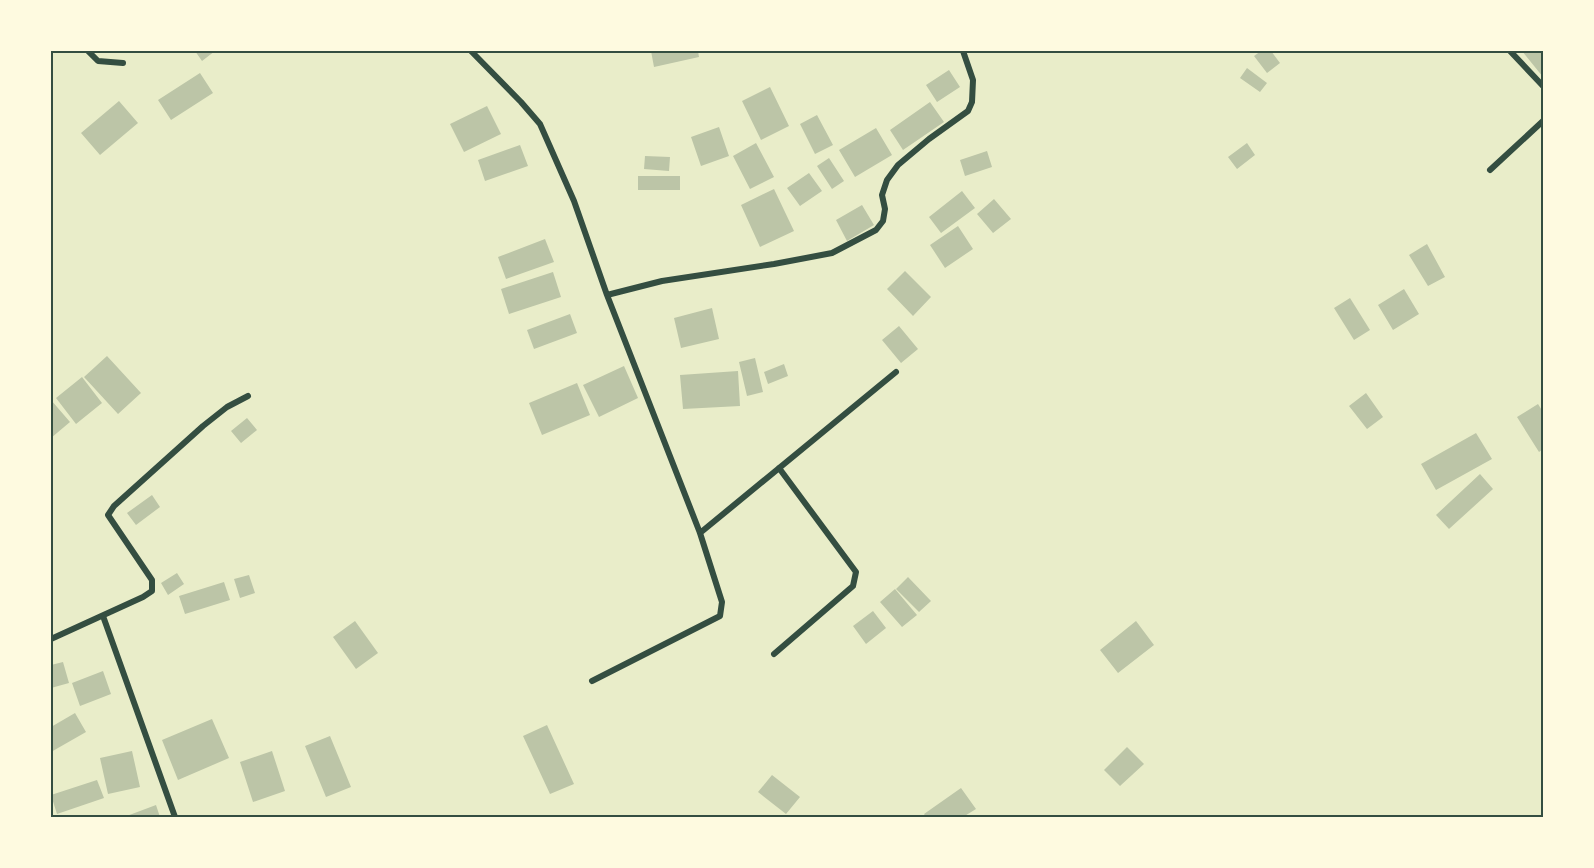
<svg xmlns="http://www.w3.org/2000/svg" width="1594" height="868" viewBox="0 0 1594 868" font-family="Overpass,sans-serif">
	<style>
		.building { fill: #bcc5a7 }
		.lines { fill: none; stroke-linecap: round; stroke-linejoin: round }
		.minor { stroke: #344e41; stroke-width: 6 }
		.neatline { fill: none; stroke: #344e41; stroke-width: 2 }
	</style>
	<rect width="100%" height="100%" fill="#e9edc9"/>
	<path class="building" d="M195,51h20l-13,10z
		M651,51h47l1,6 -45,10z
		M1261,51h10l9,12 -13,10 -13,-17z
		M1522,51h21v26z
		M1247,68l20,15 -7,9 -20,-14z
		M949,70l11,17 -23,15 -11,-17z
		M200,73l13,20 -42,27 -13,-20z
		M770,87l19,39 -28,14 -19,-39z
		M119,101l19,22 -38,32 -19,-22z
		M930,102l14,20 -41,28 -13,-20z
		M487,106l14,28 -37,18 -14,-28z
		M817,115l16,30 -18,9 -15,-30z
		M719,127l10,29 -28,10 -10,-29z
		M876,128l16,27 -37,22 -16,-27z
		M756,143l18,34 -24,12 -17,-33z
		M1247,143l8,12 -18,14 -9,-12z
		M520,145l8,21 -43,15 -7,-21z
		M987,151l5,16 -27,9 -5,-16z
		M645,156l25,1 -1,14 -25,-2z
		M829,158l15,23 -12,8 -15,-23z
		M809,173l13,18 -22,15 -13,-18z
		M638,176h42v14h-42z
		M774,189l20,42 -34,16 -19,-42z
		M962,191l13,17 -34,25 -12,-16z
		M994,199l17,20 -18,14 -16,-19z
		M862,205l12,20 -27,16 -11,-21z
		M958,226l15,23 -28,19 -15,-23z
		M545,239l9,23 -48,17 -8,-22z
		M1427,244l18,33 -17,9 -19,-31z
		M905,271l26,26 -18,19 -26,-27z
		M553,272l8,25 -52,17 -8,-25z
		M1404,289l15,25 -26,16 -15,-25z
		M1350,298l20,32 -16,10 -20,-32z
		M712,308l7,31 -38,9 -7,-30z
		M570,314l7,19 -43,16 -7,-19z
		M899,326l19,23 -17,14 -19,-23z
		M107,356l34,37 -23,21 -34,-37z
		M755,358l8,34 -16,4 -8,-34z
		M784,364l4,12 -20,8 -4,-12z
		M624,366l14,32 -39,19 -16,-32z
		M738,371l2,35 -57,3 -3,-34z
		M82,377l20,26 -26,21 -20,-26z
		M577,383l13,32 -48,20 -13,-32z
		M1366,393l17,24 -16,12 -18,-23z
		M51,400l19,22 -19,16z
		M1538,404l5,8v37l-4,3 -22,-35z
		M247,418l10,12 -16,13 -10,-12z
		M1476,433l16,26 -56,31 -15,-26z
		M1480,474l13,15 -44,40 -13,-14z
		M152,495l8,12 -24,18 -9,-12z
		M177,573l7,11 -16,11 -7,-12z
		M249,575l6,18 -15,5 -6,-19z
		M908,577l23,24 -12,11 -23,-23z
		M224,582l6,18 -45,14 -6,-18z
		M895,589l22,26 -15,12 -22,-25z
		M873,611l13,17 -20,16 -13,-18z
		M355,621l23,32 -22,16 -23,-32z
		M1136,621l18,24 -36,28 -18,-23z
		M63,662l6,21 -18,5v-23z
		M103,671l8,23 -31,12 -8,-23z
		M75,713l11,19 -35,20v-25z
		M212,719l17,39 -51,22 -16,-40z
		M547,725l27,59 -24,10 -27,-58z
		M330,736l21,51 -25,10 -21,-51z
		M1127,747l17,17 -24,22 -16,-16z
		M132,751l8,36 -32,7 -8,-36z
		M272,751l13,40 -32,11 -13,-40z
		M772,775l28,22 -14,17 -28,-22z
		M97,780l7,18 -47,16 -6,-19z
		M961,788l15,21 -13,8h-37l-2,-3z
		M156,805l4,12h-36z"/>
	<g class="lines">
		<path class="minor" d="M88,51l10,10 25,2
			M471,51l50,51 19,22 34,77 33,94 93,238 22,69 -2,14 -128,65
			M1510,51l33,35
			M1490,170l53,-49
			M607,295l55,-14 112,-17 58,-11 44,-23 7,-9 2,-12 -3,-14 5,-15 11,-15 31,-26 39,-28 4,-9 1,-22 -10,-29
			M700,533l196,-161
			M103,616l72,201
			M51,639l92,-42 9,-6v-11l-44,-65 6,-9 89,-80 24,-19 21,-11
			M774,654l79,-68 3,-14 -77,-104"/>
	</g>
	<rect width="1594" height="868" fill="none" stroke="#fefae0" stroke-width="105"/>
	<rect x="52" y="52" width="1490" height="764" class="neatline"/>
</svg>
